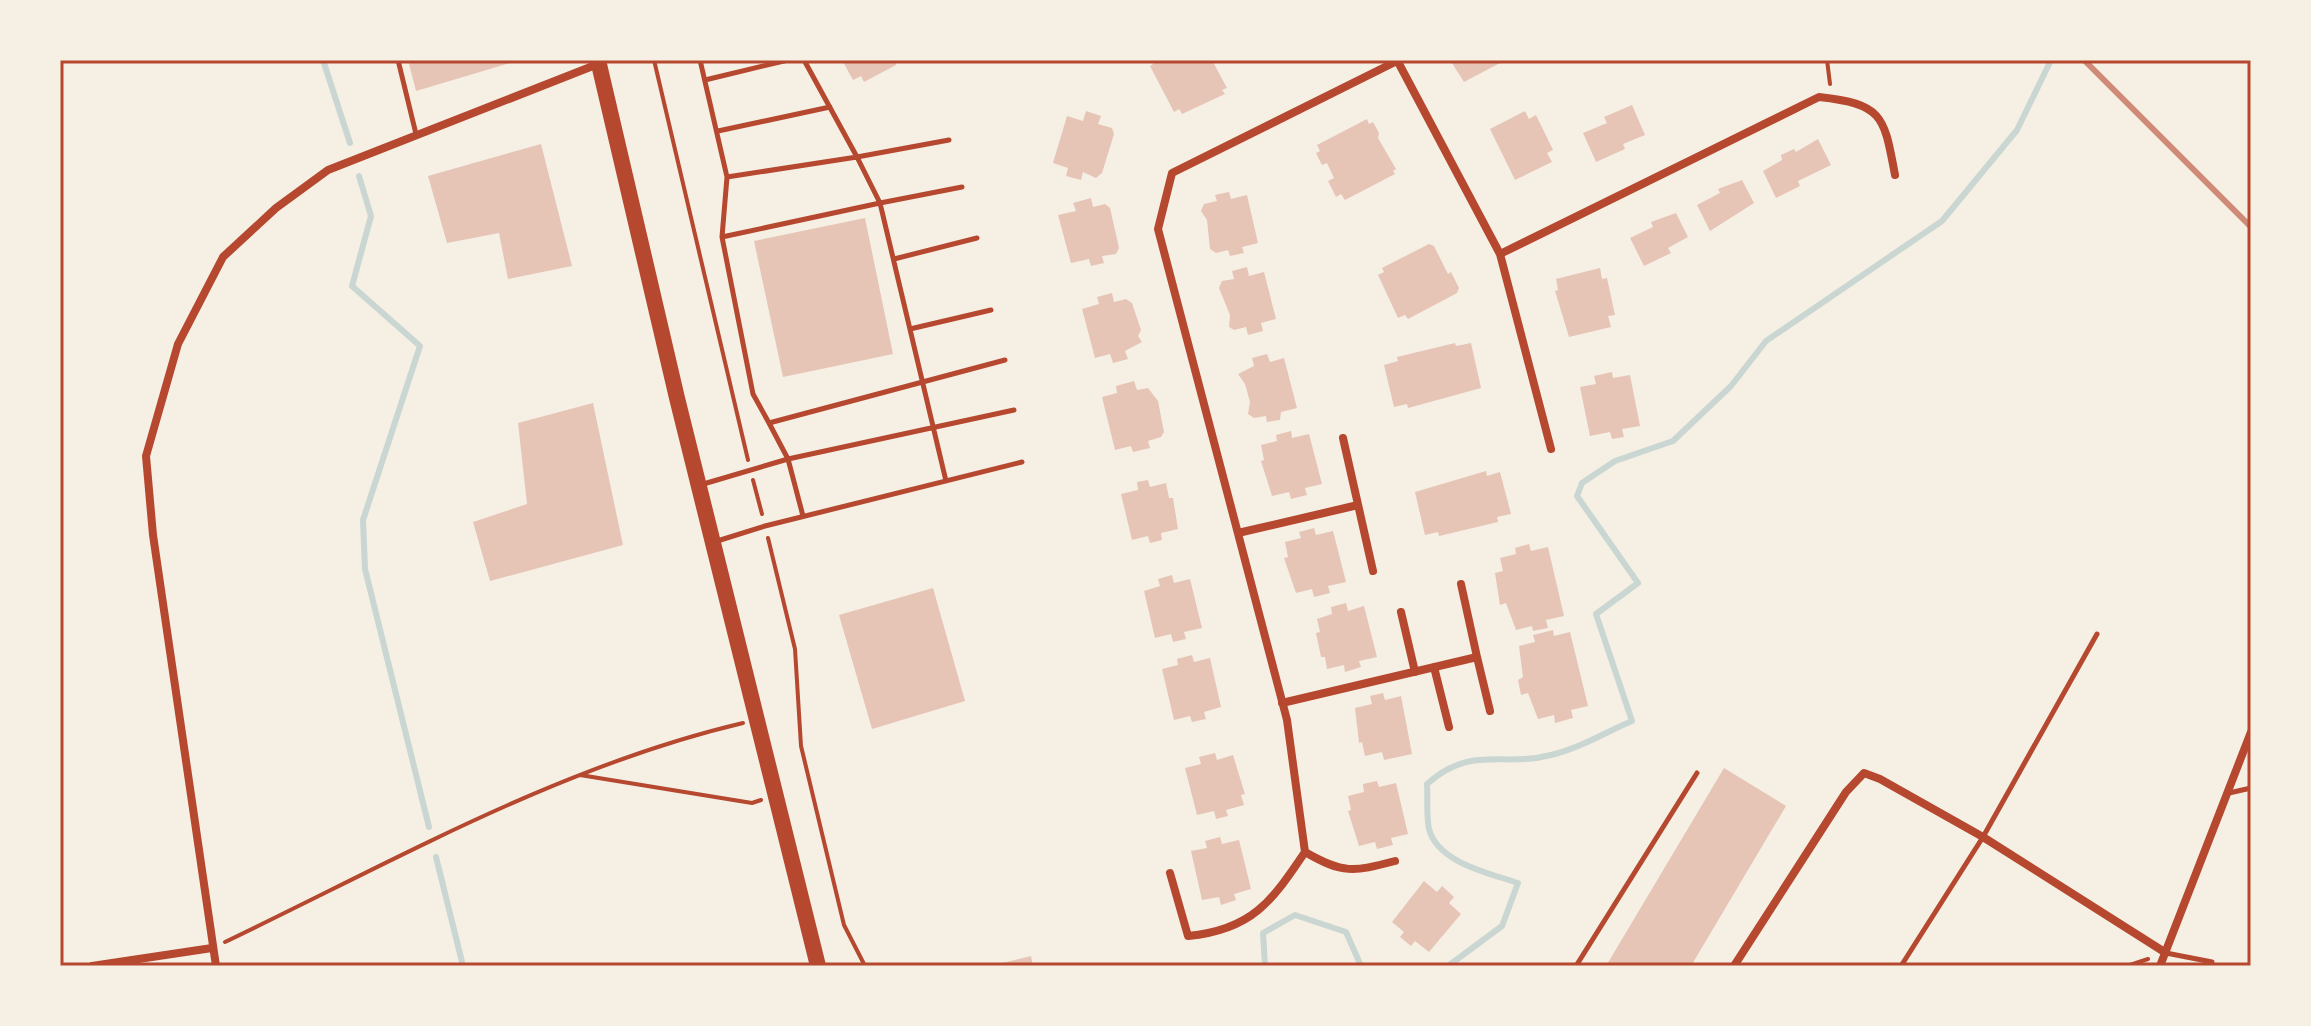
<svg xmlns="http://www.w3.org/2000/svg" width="2311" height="1026" viewBox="0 0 2311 1026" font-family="'Nunito Sans',sans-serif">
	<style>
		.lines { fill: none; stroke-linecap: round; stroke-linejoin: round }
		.stream { stroke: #c9d6d2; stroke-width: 6 }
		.building { fill: #e6c5b7 }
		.path { stroke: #b5482f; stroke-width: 4 }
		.service { stroke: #b5482f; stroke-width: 5 }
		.minor { stroke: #b5482f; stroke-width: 8 }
		.primary { stroke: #b5482f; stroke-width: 16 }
		.rail { stroke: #cf8b77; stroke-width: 6 }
		.neatline { fill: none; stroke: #b5482f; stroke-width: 3 }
	</style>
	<rect width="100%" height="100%" fill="#f6efe4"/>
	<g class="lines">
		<path class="stream" d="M323,60l27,83
			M359,176l12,40 -19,70 68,60 -57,174 2,49 64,258
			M436,857l27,109
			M1265,966l-2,-33 32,-18 51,17 15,34
			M1448,966l54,-40 16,-43c-29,-10 -80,-20 -89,-54 -3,-14 -1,-31 -2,-45 45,-40 74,-16 124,-29 27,-6 55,-23 81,-34l-36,-107 42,-31 -61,-87 5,-13 33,-22 58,-20 58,-55 35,-45 176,-120 75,-91 34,-70"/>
	</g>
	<path class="building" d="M408,60h108l1,1 -101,30z
		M842,60h52l2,5 -32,17 -3,-6 -8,4z
		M1152,60h60l15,28 -5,2 3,4 -43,20 -3,-5 -5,3 -24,-46 4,-3z
		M1450,60h48l2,3 -36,19z
		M1632,105l13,30 -22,9 2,5 -29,13 -13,-29 24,-10 -3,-6z
		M1086,111l15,5 -3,8 14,4 2,6 -12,39 -6,5 -13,-6 -2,8 -15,-4 2,-8 -15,-5 14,-47 16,5z
		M1525,111l4,8 7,-4 17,35 -6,3 5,9 -37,18 -25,-51z
		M1367,119l2,5 4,-2 6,11 -1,5 18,31 -3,2 2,3 -50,26 -4,-6 -5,3 -8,-16 6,-3 -7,-15 -5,2 -6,-12 4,-2 -3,-6z
		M1818,139l13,26 -33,16 2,5 -24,12 -13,-27 19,-11 -1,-5 13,-6 2,3z
		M541,144l31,122 -64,13 -9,-46 -52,10 -19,-67z
		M1742,180l12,23 -44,28 -13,-26 23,-12 -2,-4z
		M1229,192l2,7 16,-4 11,48 -16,4 2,6 -14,3 -2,-6 -12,3 -6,-4 -3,-29 -6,-9 3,-7 13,-3 -2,-6z
		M1091,198l2,9 12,-3 5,4 9,40 -3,6 -14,2 2,7 -13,3 -2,-7 -18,4 -13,-48 18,-4 -3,-8z
		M1676,213l12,24 -20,11 3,5 -27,13 -14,-28 23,-11 -2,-5z
		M865,218l28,136 -110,23 -29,-136z
		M1429,244l5,2 14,28 3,-2 8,16 -2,5 -49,26 -3,-4 -7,3 -20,-43 6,-3 -2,-4z
		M1247,267l2,9 15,-4 12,47 -15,4 2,8 -15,4 -2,-8 -12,3 -5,-3 1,-12 -11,-27 3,-7 12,-2 -2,-8z
		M1600,268l2,11 5,-1 8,37 -7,1 3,11 -42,10 -14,-46 3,-1 -2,-11z
		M1112,293l2,9 12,-3 6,4 9,27 -3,6 4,6 -17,9 3,8 -15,4 -3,-9 -15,4 -13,-49 17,-5 -2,-7z
		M1455,343l1,3 15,-3 10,45 -73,20 -1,-4 -13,3 -10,-42 14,-4 -1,-4z
		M1267,354l3,8 14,-4 13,50 -16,4 -1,8 -13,2 -1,-6 -12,2 -6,-4 2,-12 -5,-18 -7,-10 16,-8 -2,-8z
		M1612,372l1,6 17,-3 10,51 -18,3 2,8 -12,2 -2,-7 -20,4 -10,-49 16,-3 -2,-8z
		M1134,381l3,9 11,-2 10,13 6,31 -3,5 -13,4 2,7 -17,4 -2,-6 -16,4 -13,-53 15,-4 -1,-7z
		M593,403l30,142 -133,36 -17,-59 54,-18 -9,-81z
		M1291,431l1,7 17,-4 13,50 -17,4 2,7 -16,4 -2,-7 -17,4 -11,-35 3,-1 -3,-15 16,-4 -1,-6z
		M1486,471l1,5 13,-4 11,42 -14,3 1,5 -59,14 -1,-4 -13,3 -10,-43z
		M1148,480l2,7 16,-4 3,15h4l5,31 -17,4 1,7 -12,3 -2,-7 -16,4 -11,-46 17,-4 -1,-8z
		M1314,528l2,7 17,-4 13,51 -18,4 2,7 -16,4 -2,-8 -16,4 -12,-35 4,-1 -3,-15 16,-4 -2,-6z
		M1529,544l2,7 17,-4 16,69 -18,4 2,8 -15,3 -1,-5 -16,4 -10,-27 -6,2 -5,-32 8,-2 -3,-13 16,-4 -1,-6z
		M1172,575l2,8 16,-4 12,49 -18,4 2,7 -13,3 -2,-8 -16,4 -11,-47 16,-5 -2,-7z
		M933,588l32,113 -93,28 -33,-114z
		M1346,603l2,8 16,-5 13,51 -18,4 2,6 -16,5 -1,-7 -17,4 -2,-12h-4l-5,-24 4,-1 -3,-13 15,-5 -1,-7z
		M1553,630l1,6 16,-4 18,74 -17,4 2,8 -18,5 -1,-8 -16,4 -10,-26 -7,2 -3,-15 5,-3 -4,-31 16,-4 -2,-7z
		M1192,655l2,7 16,-4 11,49 -17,5 2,7 -14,3 -2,-6 -16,4 -12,-51 16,-4 -1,-6z
		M1383,693l2,7 16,-4 11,58 -28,6 -2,-8 -17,4 -3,-14 -3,1 -4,-35 17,-4 -2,-8z
		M1215,753l2,7 16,-5 12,39 -4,1 3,10 -18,5 2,6 -12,3 -2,-8 -17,4 -12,-47 16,-4 -2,-7z
		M1724,768l62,38 -95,160h-85z
		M1377,781l2,6 17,-4 12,51 -17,4 2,7 -16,4 -2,-7 -16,4 -11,-35 3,-1 -3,-14 16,-4 -1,-8z
		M1220,837l2,7 17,-4 12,49 -17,5 2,6 -15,5 -2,-8 -17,3 -11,-49 16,-3 -2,-7z
		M1424,881l13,11 5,-6 12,11 -5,6 12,11 -32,38 -14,-11 -4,5 -11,-9 4,-5 -12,-10z
		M1031,956l2,10h-39v-1z"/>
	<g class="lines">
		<path class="path" d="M654,60l94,400
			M1827,60l3,24
			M753,480l9,34
			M768,538l27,111 6,97 43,179 21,41
			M580,775l172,28 9,-3
			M225,942c169,-81 335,-176 518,-219
			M2127,966l21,-7"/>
		<path class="service" d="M398,60l18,74
			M700,60l27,117 130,-20 23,46 -158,34 31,157 16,29
			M804,60l53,97 92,-17
			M705,80l83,-20
			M718,131l112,-24
			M722,237l5,-60
			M894,259l83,-21
			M910,329l81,-19
			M946,481l-66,-278 82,-16
			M700,485l88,-26 226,-49
			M803,516l-15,-57 -19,-36 236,-63
			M714,542l51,-16 257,-64
			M2229,793l22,-5
			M2166,953l46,9
			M1576,966l121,-193
			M1901,966l82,-129 114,-203"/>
		<path class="minor" d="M1397,60l103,194 51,195
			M1500,254l319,-157c65,7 65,20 76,78
			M1343,438l30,133
			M1238,533l120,-28
			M1401,612l14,60
			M1477,657l13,54
			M1434,667l15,60
			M1282,703l195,-46 -16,-73
			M1395,861c-42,11 -52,13 -90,-9l-18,-132 -129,-491 14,-56 225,-112
			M1170,873l18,63c64,-6 84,-35 117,-84
			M92,966l120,-18
			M216,966l-63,-431 -7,-79 32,-112 45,-87 53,-49 52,-38 270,-106
			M1734,966l112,-174 18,-19 16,6 103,58 183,116
			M2160,966l91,-234"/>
		<path class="primary" d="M598,60l79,338 141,568"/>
		<path class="rail" d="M2084,60l167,167"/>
	</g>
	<rect width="2311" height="1026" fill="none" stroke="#f6efe4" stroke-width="124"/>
	<rect x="62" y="62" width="2187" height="902" class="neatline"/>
</svg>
